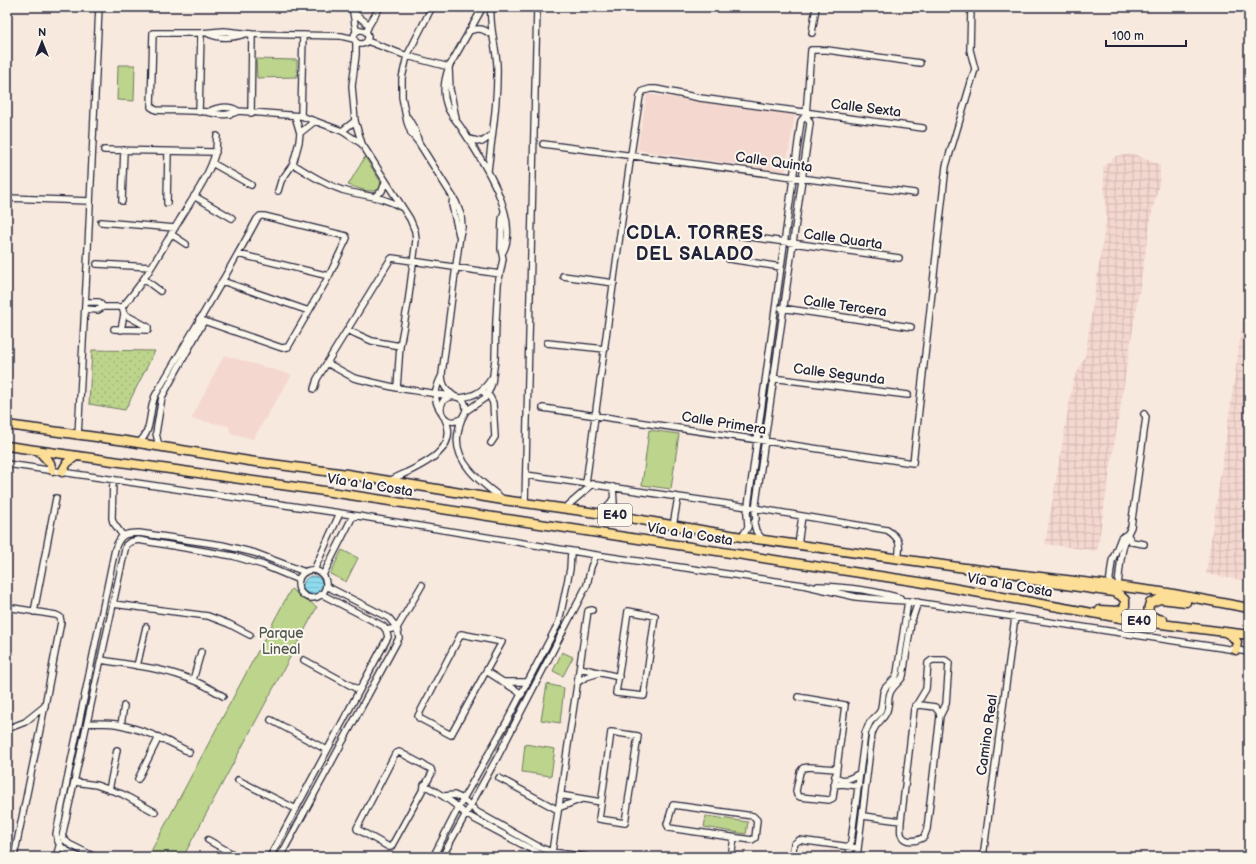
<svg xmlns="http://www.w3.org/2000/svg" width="1256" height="864" viewBox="0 0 1256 864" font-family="'Balsamiq Sans',sans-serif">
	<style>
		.built { fill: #f4d8cf }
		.industrial { fill: url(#industrial-grid) }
		.grass { fill: url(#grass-dots); stroke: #6f7b63 }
		.park { fill: #bcd48b; stroke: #6f7b63 }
		.water { fill: url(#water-rules); stroke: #6391a6 }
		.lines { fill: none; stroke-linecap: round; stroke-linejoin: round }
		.minor-casing { stroke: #22223b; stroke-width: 8 }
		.highway-casing { stroke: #22223b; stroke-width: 11 }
		.minor { stroke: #fbf7ec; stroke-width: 5.5 }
		.highway { stroke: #fcde96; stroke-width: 8 }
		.labels { text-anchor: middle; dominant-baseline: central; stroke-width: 4; stroke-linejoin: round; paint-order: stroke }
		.shield { fill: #fbf7ec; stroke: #636270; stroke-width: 1 }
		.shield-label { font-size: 13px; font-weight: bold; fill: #22223b }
		.street-label { font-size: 14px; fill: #22223b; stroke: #fbf7ec }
		.park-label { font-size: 14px; fill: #505753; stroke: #fbf7ec }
		.district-label { font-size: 18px; font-weight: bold; letter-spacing: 1px; fill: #22223b; stroke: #fbf7ec }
	</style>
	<defs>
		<pattern id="industrial-grid" width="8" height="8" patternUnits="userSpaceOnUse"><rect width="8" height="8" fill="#f4d8cf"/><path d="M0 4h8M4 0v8" fill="none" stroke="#d1b9b3"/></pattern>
		<pattern id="grass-dots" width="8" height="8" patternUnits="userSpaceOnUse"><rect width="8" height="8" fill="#bcd48b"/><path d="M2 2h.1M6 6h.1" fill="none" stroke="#a1b679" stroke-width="1.8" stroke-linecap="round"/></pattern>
		<pattern id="water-rules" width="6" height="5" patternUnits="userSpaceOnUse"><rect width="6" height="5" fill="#8edbee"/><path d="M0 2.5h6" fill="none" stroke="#7abccd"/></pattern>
	</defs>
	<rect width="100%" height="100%" fill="#f8e9df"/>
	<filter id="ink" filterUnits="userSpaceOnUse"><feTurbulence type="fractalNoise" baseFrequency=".025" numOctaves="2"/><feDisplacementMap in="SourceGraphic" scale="8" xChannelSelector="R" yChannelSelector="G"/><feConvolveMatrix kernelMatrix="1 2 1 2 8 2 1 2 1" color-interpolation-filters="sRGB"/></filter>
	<g filter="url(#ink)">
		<path class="built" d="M647,94l148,21 -10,57 -148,-22z
			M224,355l68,20 -39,64 -23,-6 -1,-7 -38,-7z"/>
		<path class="industrial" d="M1134,154l26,11v15l-8,32 -55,339 -52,-7 28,-163 12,-25 21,-137 -3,-52 13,-11z
			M1245,305l4,1v275l-43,-7z"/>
		<path class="grass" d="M92,350l63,1 -30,59 -36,-6z"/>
		<path class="park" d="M256,59l41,1v17l-40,1z
			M118,65h17l-1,36 -17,-1z
			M365,157l17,27 -1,4c-8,7 -23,0 -33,-3z
			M649,430l30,4 -8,55 -29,-4z
			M342,550l16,8 -12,24 -16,-8z
			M291,589l26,18 -134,250h-35z
			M562,652l11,5 -10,19 -10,-5z
			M547,684l17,4 -4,35 -19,-3z
			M525,744l30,5 -4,27 -29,-4z
			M706,816l42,6 -2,12 -42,-7z"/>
		<path class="water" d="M303 586a10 10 0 1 1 20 0a10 10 0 1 1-20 0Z"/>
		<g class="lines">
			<g class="minor-casing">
				<path id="minor" d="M351,7l2,5 3,19
					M432,7l-25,49 -5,22v19l5,25 4,11 8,10 37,59 5,13 1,12 -2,8 -18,139c0,11 4,16 12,22
					M483,7l-34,60c-5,13 -7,26 -2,39 3,9 11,16 15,23 19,29 59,89 41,123
					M353,12l16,13
					M354 37a7 7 0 1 1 14 0a7 7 0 1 1-14 0Z
					M469,31c10,-4 15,-2 23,4
					M366,32l3,-7 11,-18
					M812,33l4,-26
					M209,34c12,5 24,4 36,0
					M354,39l-13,-3 -89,-2 -28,-3 -23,2h-48l-2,74 5,3c17,1 34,0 51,2 12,2 20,5 31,-1l63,5 41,15 20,13
					M367,41l40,15 42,11
					M356,43v12l-4,31 3,35 7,23 48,75 5,12 1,9 -8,63 -8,43 -3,42
					M449,69l1,20 6,29
					M199,112l2,-79
					M208,112c9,-5 21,-7 30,-1
					M251,113l1,-79
					M301,116l2,-81
					M408,118l7,12 4,13
					M342,131l13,-10
					M300,133l15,-12
					M469,139l13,3 10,-7
					M543,144l371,49
					M104,150l112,2
					M212,163l39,22
					M293,164c16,10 31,20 49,26 21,6 41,6 59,17
					M488,171c4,-36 10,-70 9,-106 -1,-20 -8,-38 -6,-58
					M278,191l3,-10 12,-17 6,-22 1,-9 -5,-17
					M194,196l38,22
					M374,197l8,-6 3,-9
					M453,197l-1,8 7,30
					M7,198l83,3
					M122,201l2,-51
					M167,203l1,-51
					M101,222l74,6
					M715,232l184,26
					M171,234l15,10
					M238,254l91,22
					M729,259l52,8
					M97,264l54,3
					M563,276l51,7
					M144,279l16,12
					M222,281l87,30
					M85,302h14l4,5
					M781,308l130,19
					M85,309l13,1 5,-3h19c23,-25 39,-57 57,-86 12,-20 30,-45 36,-67 2,-6 1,-12 2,-18
					M114,329l34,1v-3l-24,-13 -2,-7
					M121,330l3,-16
					M347,330l25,11 28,5
					M547,343l58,6
					M327,363l27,15 43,10 54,8
					M772,378l136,17
					M314,389l3,-10 73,-119 2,-2 108,16
					M482,391l8,6 3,6 2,34 -4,6
					M460,398c14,-2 23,-6 31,-19
					M543,408l370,55 33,-297 29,-97 -5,-19 1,-43
					M440,410c-8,-12 -4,-23 2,-35
					M466,411l19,-13 4,-7 3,-8 3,-24 1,-38 2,-37 5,-25 -2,-10 1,-30 2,-7
					M461,419c-14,8 -26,-7 -17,-19 8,-6 20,-4 22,7 1,6 -4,9 -5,14 -2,4 -2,8 -3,12 -6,29 25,51 45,66
					M78,436l10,-188 11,-241
					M138,443c15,-11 10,-31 17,-47 34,-59 70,-117 102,-177l3,-3h4l82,20 1,2 -18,38 -41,71 -6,1 -78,-27 -5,-2
					M161,447l-3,-5 -2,-9 6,-36 42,-76
					M7,464l333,49 256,42 207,30 53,12 33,3 19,1 341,51
					M526,475l222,32 139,23c13,8 14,14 11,29
					M113,479l-1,39 1,4 10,14
					M389,481c23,-12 73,-28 56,-62
					M586,483l45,-329 9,-58 3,-5 7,-2h6l44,9 223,30
					M613,487l1,17 4,12
					M525,503l12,-496
					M565,508l28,-24
					M603,514l10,-15
					M673,526l5,-29
					M1127,534l5,8 12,2
					M742,537l6,-10 -1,-14 54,-392 5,-6 5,-65h16l93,13
					M763,540l-7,-9 -2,-8 2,-4 -1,-9 55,-387 -4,-8
					M798,545l4,-29
					M314,570l26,-57
					M298 584a14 14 0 1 1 28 0a14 14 0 1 1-28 0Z
					M323,575l30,-59
					M1109,585l3,-24 9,-23 6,-4
					M818,586c28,1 55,4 82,12
					M1118,586c2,-20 3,-41 13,-59l15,-110 -2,-3
					M113,604l95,12 21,8 21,11
					M7,607l49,8 4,2 1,5 -16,83 -31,152
					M628,611l27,5 -11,80 -28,-3z
					M34,612l22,-114
					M386,630l11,-2 25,-43
					M461,634l41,8 -51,93 -32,-17 -1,-2z
					M101,660c30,5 63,8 91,20 11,4 21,10 31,16
					M304,660l55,30
					M137,666l9,-39
					M580,668l39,9
					M486,671l36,23
					M193,680l8,-28
					M504,682h24
					M578,682l8,-5 13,-4
					M798,697l47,8 -12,93 -4,2 -29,-3 -3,-2 -1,-4 4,-19 3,-4 6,-1 27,2
					M915,706l5,-1 15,2 4,5 1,4 -13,113 -3,8c-6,4 -20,7 -23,-3 -1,-4 0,-9 0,-13l13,-112 12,-20 2,-26 4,-3h13l4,3 -3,41 -6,12
					M271,720l56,30
					M88,723c9,0 19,0 28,1 27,5 49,15 73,28
					M121,725l3,-19
					M7,729l18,-7 20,-16
					M611,732l27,4 -13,87 -26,-4z
					M399,752l32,17 1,4 -41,74h-2l-32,-18v-1l38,-74z
					M835,776c8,8 18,1 25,-3
					M499,778l59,32
					M138,779l21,-42
					M238,780l58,29
					M75,782l21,3 26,9 33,18
					M424,785c15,8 30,17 41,29l73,39 10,4
					M834,785l8,-1 17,2
					M109,790l8,-40
					M560,795l41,7
					M444,796l10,-1 9,4 14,13 62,35 13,5 35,5
					M673,805l80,11 4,4 -2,18 -3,2 -83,-12 -2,-4z
					M558,808l24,-9
					M863,816l38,5
					M208,840l30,17
					M552,852l36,-241 4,-1
					M56,857l4,-14
					M79,857c-12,-6 -21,-8 -23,-23l59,-285c5,-14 9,-16 24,-16l83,12 33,8 50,19
					M95,857l-26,-13 -7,-7 64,-292 4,-3 8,-2 95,16 30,9 36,15
					M270,857l118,-220 -2,-7 -3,-4 -62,-32
					M280,857l119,-219 -2,-10 -8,-10 -63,-32
					M433,857l30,-58 43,-76 53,-101 11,-53 1,-18
					M442,857l56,-101 89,-171 4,-18 5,-12
					M731,857l3,-19
					M792,857l2,-13 5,-4 59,8
					M849,857l16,-124 5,-11 9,-9 2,-4 2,-16 2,-5 10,-10 2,-5 11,-72
					M857,857l15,-123c4,-13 10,-12 14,-21 4,-7 1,-16 5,-22 3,-6 9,-9 12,-15l8,-53 7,-21
					M983,857l32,-240"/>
			</g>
			<g class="highway-casing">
				<path id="highway" d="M7,425l119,16 123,20 98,13 156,26 115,16 124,21 223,31 144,17 59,8 81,15
					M7,446l317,45 595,91 218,39 112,14
					M39,451l11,12 2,7
					M62,472l5,-9 9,-7
					M1025,579l88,13 7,3 5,5v6l-2,3 -6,2 -17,-1
					M1163,620c-10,-2 -18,-6 -13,-17l10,-4 26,3
					M1225,632l7,4 5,6 -1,8"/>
			</g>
			<use href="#minor" class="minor"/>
			<use href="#highway" class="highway"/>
		</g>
	</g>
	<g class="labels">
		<g class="shield">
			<rect x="598" y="504" width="34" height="22" rx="3"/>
			<rect x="1122" y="610" width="34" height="22" rx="3"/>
		</g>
		<g class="shield-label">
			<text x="615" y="515">E40</text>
			<text x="1139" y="621">E40</text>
		</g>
		<g class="street-label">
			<text transform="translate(866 108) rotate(7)">Calle Sexta</text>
			<text transform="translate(774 162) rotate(8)">Calle Quinta</text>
			<text transform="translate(843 239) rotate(8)">Calle Quarta</text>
			<text transform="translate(845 306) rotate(8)">Calle Tercera</text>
			<text transform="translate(839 374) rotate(7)">Calle Segunda</text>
			<text transform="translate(724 423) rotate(9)">Calle Primera</text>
			<text transform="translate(370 485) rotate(9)">Vía a la Costa</text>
			<text transform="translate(690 534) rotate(9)">Vía a la Costa</text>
			<text transform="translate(1010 585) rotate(10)">Vía a la Costa</text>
			<text transform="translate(987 735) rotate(-82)">Camino Real</text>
		</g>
		<g class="park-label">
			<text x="281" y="633">Parque<tspan x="281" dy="16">Lineal</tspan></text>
		</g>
		<g class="district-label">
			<text x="695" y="233">CDLA. TORRES<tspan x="695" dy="21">DEL SALADO</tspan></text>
		</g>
	</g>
	<rect width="1256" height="864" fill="none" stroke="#fbf7ec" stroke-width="24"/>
	<rect x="12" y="12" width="1232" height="840" fill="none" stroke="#22223b" stroke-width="1.5" filter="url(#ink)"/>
	<g transform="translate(42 42)" stroke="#fbf7ec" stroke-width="3" paint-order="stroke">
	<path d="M0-3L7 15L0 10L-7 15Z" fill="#22223b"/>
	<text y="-6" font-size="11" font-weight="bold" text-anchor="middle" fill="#22223b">N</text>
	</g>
	<path d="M1106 40v6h80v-6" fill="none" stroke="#22223b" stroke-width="2"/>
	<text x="1112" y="40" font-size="12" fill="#22223b" stroke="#fbf7ec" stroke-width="3" paint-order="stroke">100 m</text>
</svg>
